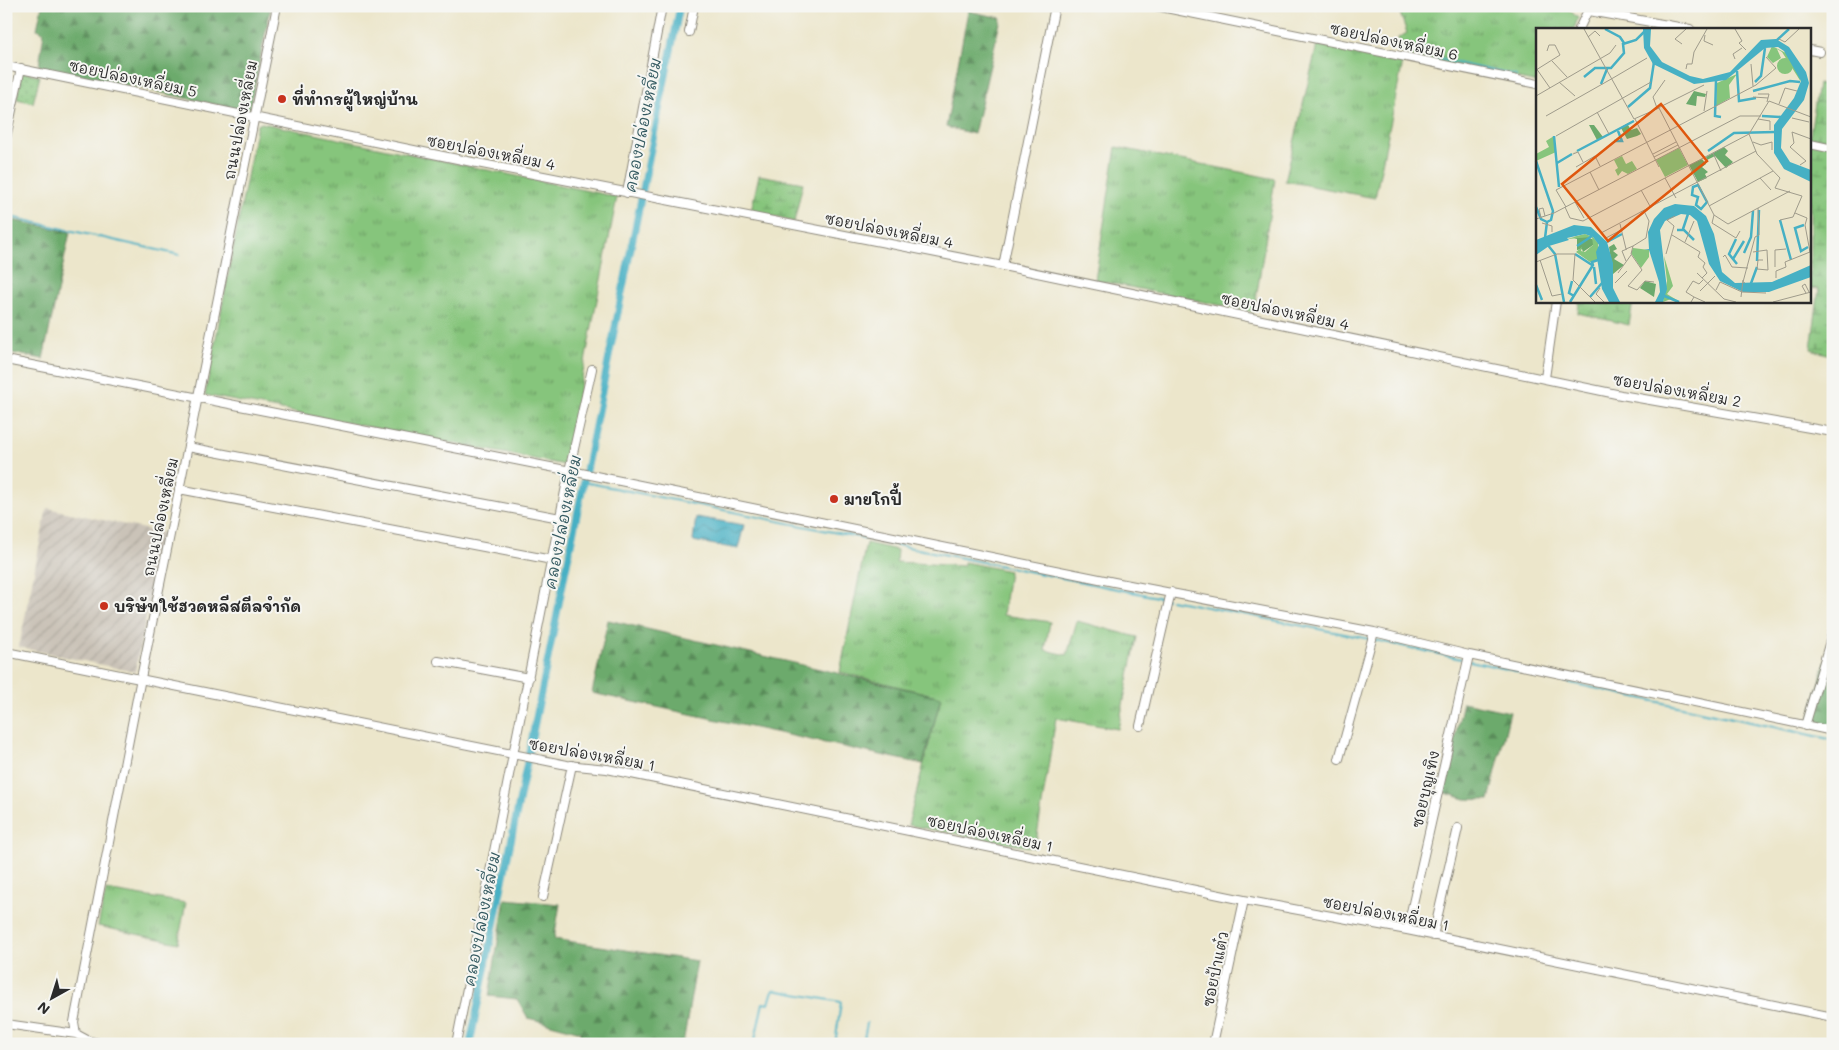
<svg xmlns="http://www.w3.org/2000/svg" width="1839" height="1050" viewBox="0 0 1839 1050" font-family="Mali,'Playpen Sans Thai',sans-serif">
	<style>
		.industrial { fill: url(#industrial-furrows) }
		.grass { fill: url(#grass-tufts); stroke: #587854 }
		.forest { fill: url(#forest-firs); stroke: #4c6a4c }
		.wetland { fill: url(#wetland-marsh); stroke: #587854 }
		.park { fill: url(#park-dots); stroke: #587854 }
		.water { fill: url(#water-waves); stroke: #386e78 }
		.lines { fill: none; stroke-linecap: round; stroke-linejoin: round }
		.stream { stroke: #46b0c4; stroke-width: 2 }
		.canal { stroke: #46b0c4; stroke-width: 7 }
		.minor-casing { stroke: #8c887b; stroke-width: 10 }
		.minor { stroke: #fff; stroke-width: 8 }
		.poi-dot { fill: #c8321e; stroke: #f6f6f2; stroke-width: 2 }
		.labels { text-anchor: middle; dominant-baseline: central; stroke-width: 4; stroke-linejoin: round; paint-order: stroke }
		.street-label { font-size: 15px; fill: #2b2b2b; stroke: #f6f6f2 }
		.poi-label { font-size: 15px; font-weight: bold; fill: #2b2b2b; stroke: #f6f6f2; text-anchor: start }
		.water-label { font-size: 16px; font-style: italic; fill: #345a61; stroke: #f6f6f2 }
		.inset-river { fill: none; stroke: #46b0c4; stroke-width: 2.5 }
		.inset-road { fill: none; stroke: #9f9b8b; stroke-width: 1 }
		.view { fill: #df570e; fill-opacity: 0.15; stroke: #df570e; stroke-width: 2.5 }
		.inset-edge { fill: none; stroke: #2b2b2b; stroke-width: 2.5 }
	</style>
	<defs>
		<pattern id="industrial-furrows" width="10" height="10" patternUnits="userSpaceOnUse" patternTransform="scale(1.25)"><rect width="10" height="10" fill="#cac3b8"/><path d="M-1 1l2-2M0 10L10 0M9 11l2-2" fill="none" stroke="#aea89e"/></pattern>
		<pattern id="grass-tufts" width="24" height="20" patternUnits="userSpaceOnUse" patternTransform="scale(1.25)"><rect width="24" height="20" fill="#86c57c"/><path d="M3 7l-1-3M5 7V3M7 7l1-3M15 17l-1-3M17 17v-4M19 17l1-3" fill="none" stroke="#6ea066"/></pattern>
		<pattern id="forest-firs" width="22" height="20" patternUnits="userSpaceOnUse" patternTransform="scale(1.25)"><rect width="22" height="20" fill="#6caa6c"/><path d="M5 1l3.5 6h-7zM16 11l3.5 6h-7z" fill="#598b59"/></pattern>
		<pattern id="wetland-marsh" width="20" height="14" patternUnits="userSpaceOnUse" patternTransform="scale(1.25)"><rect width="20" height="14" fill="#86c57c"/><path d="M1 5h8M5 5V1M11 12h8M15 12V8" fill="none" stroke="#6ea066"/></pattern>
		<pattern id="park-dots" width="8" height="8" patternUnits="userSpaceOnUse" patternTransform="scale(1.25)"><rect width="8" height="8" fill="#86c57c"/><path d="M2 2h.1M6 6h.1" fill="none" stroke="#6ea066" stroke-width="1.8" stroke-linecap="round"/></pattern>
		<pattern id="water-waves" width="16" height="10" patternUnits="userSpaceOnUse" patternTransform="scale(1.25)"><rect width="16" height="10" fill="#46b0c4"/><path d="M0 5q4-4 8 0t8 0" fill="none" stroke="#3b8f9f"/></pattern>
	</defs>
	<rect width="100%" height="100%" fill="#f6f6f2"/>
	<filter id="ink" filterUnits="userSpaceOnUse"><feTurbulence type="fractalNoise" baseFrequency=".02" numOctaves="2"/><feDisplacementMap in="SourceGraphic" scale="10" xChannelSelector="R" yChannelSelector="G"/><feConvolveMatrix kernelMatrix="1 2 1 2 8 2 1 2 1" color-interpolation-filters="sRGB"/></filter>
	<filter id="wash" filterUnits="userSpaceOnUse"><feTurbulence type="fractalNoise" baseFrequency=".0096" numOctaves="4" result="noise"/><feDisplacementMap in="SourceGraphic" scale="20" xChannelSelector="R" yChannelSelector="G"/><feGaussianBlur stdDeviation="1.12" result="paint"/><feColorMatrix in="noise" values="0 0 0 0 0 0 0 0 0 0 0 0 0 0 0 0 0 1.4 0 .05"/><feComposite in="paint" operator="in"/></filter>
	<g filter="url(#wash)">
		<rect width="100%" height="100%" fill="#ece6cb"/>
		<path class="industrial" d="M47,508l116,25 -28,139 -116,-25z"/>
		<path class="grass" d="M1410,6h155l13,12 -4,11h-36v54l-126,-26 -10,-5 -4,-14 9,-5 -7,-20z
			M1317,45l86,17 -28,136 -90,-17z
			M262,123l355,74 -52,268 -360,-70 52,-270z
			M1116,147l159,32 -21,133 -159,-32z
			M866,543l31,7 -1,12 68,4v-4l45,9 -6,44 47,7 -5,28 22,5 10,-34 60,16 -19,92 -62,-11 -21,130 -127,-23 33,-128 -101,-25z
			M106,890l80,13 -8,40 -80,-17z"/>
		<path class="forest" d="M42,6h229l-22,106 -210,-46 5,-33 -7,-4z
			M968,11l33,7 -27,116 -28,-7z
			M7,219l63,13 -27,127 -37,-7z
			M608,620l333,77 -18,67 -331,-71z
			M1833,633v93l-24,-5z
			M1463,702l47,10 -21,88 -24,-1 -22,-7z
			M505,899l55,5 -6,35 143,22 -14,83h-104l2,-12 -53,-14 -11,-19 -28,-3z"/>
		<path class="wetland" d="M1818,84l15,3v269l-22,-7 8,-60 -9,-1v-153z
			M759,175l44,8 -9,39 -43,-11z
			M1579,301h54l-4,24 -51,-12z"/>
		<path class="park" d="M22,72l18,4 -7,27 -16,-4z"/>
		<path class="water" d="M696,517l48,8 -6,24 -45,-8z"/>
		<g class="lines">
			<path class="stream" d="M1176,6l13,3
				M1404,54l7,-4 16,-1 11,10 78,17
				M6,216l174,39
				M584,482l583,117
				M1171,600l199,39
				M1375,640l91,20
				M1470,661l359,78
				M754,1044l9,-41 6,1 4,-14 68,12 -6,42
				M863,1044l4,-21"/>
			<path class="canal" d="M470,1044l210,-1038"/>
		</g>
	</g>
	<g filter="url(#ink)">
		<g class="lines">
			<g class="minor-casing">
				<path id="minor" d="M1156,6l382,78
					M1589,11l101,18
					M1579,29l11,-23
					M689,32l5,-26
					M1810,50l10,2
					M6,66l466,96 531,104 618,129 212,37
					M6,138l15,-70
					M1810,144l23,5
					M627,193l35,-187
					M1003,266l52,-260
					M6,360l575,113 533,109 260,50 95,23 364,76
					M1545,378l11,-77
					M188,447l372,71
					M179,489l373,71
					M6,652l561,113 40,4 637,131 163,30 426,87
					M438,661l91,17
					M1140,726l31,-134
					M1805,726l28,-95
					M1339,759l35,-127
					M543,897l29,-132
					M1407,930l62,-275
					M1433,936l25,-108
					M6,1024l70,10
					M104,1044l-15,-3 -13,-7 -2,-12 67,-344 136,-672
					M456,1044l113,-573 23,-102
					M1213,1044l31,-144"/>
			</g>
			<use href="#minor" class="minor"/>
		</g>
	</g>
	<g class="poi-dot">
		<circle cx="282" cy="99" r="5"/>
		<circle cx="834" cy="499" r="5"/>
		<circle cx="104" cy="606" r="5"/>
	</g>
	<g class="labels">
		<g class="street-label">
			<text transform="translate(1394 41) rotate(12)">ซอยปล่องเหลี่ยม 6</text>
			<text transform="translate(133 78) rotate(12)">ซอยปล่องเหลี่ยม 5</text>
			<text transform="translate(240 120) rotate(-79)">ถนนปล่องเหลี่ยม</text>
			<text transform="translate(491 152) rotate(11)">ซอยปล่องเหลี่ยม 4</text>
			<text transform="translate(889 230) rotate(11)">ซอยปล่องเหลี่ยม 4</text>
			<text transform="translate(1285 311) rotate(12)">ซอยปล่องเหลี่ยม 4</text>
			<text transform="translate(1677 390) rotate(10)">ซอยปล่องเหลี่ยม 2</text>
			<text transform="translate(160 517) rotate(-78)">ถนนปล่องเหลี่ยม</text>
			<text transform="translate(592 754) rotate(10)">ซอยปล่องเหลี่ยม 1</text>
			<text transform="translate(1425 789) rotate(-77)">ซอยบุญเทิง</text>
			<text transform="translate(990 833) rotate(12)">ซอยปล่องเหลี่ยม 1</text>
			<text transform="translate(1386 913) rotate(11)">ซอยปล่องเหลี่ยม 1</text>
			<text transform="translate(1215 969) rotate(-78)">ซอยป้าแต๋ว</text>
		</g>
		<g class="poi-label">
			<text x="292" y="99">ที่ทำกรผู้ใหญ่บ้าน</text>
			<text x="844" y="499">มายโกปี้</text>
			<text x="114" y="606">บริษัทใช้ฮวดหลีสตีลจำกัด</text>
		</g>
		<g class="water-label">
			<text transform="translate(642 125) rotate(-79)">คลองปล่องเหลี่ยม</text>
			<text transform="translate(562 522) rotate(-79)">คลองปล่องเหลี่ยม</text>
			<text transform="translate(481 919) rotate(-79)">คลองปล่องเหลี่ยม</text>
		</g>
	</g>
	<g transform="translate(1536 28)">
		<rect width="275" height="275" fill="#ece6cb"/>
		<path d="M241 38a8 8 0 1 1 16 0a8 8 0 1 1-16 0ZM18,108l2,16 -20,9v-7l13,-7 -3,-6zM143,120l9,17 -23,12 -9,-17zM86,128l4,8 6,-3 5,8 -9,5 -6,-3 -4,5 -3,-6 3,-2 -4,-8zM97,220l16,2v7l-8,11 -10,-15z" fill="#86c57c"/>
		<path d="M158,63l12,3 -1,3 -8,-1 -1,10 -10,-2zM98,92l-6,5 3,5 6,-2 4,6 -4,2 -10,3 -6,-11 -55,29 31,-17 -8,-15h5l9,12zM188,119l4,4 -3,4 8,7 -7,6 -11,-12 -8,4 -1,-3zM166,131l4,5 -4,3 6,5 -3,2 2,4 -9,4 -9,-17zM47,207l11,5 -1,5 -10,7 -1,-3 -5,1v-11l-3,-1v-1zM78,216l3,5 4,-2 -8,4 5,4 -4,4 10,6 -11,9 -4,-27zM109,253l11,3 -2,13 -14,-9z" fill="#6caa6c"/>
		<path d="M236,18l14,7 13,21 2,8 -19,-30 -5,-3 4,9 -8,5 -6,-6zM201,46l-8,11 1,13 -14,8 1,-23zM49,206l8,3 5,6 1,17 -9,2 -14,-10 6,-5 -1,4 4,1 8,-7 -1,-8 -25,2zM128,228l9,30 -6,8 13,8 -9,-3 -8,3 4,-21z" fill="#86c57c"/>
		<path d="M107,1h8l-1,17 12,16 28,14 13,3 27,-7 31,-32 15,-1 13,8 17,25 3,11 -5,17 -22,29 -1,19 9,14 21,8v12l-27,-13 -10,-16v-28l20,-27 7,-17 -17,-30 -6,-4 -13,1 -39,32 -32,4 -41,-20 -9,-16zM139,176l19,2 12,10 8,18 8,38 13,11 37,-1 39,-17v12l-42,15h-26l-23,-11 -11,-17 -12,-43 -7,-6 -9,-1 -16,7 -5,9 7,59 -4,13h-8l5,-10 -1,-10 -10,-32 -5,-1h5l-1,-17 6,-13 10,-11zM38,197l17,2 16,15 6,21v25l7,14h-11l-7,-13 -6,-37 3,-7 -6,-8 -8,-3 -18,4 2,2 -20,6 -13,9v-15z" fill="#46b0c4"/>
		<path class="inset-river" d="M69,1l15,8 4,6M240,13l13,-12M201,43l2,30 17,-3M48,49l11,-9h16l13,-15 -1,-9 13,-4 9,-9M180,52l-1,36 6,1M219,54l6,-6 4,-28M65,56l6,-15M217,63l37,-10 10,1M92,79l22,-19 4,-26M226,88l19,1M18,108l5,51M78,113h8l-4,-10M41,123l57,-30M172,123l26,-18 41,-1M0,133l17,50 -2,9 -4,2 -2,16M21,135l15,-9M162,157l9,17 -6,7 -5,-4 2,-8 -6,-2 1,-8zM0,179l5,12 6,3M244,192l11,40M268,197l-9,3 6,23 7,-4M147,201l5,-15M141,202h7l10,10M200,211l-7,15 8,10M71,214l15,-8M11,216l8,10 9,48M41,218l15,-10M208,225l7,-16 2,-26M39,226l17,11M197,231l11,-18M221,233l2,-51M58,239l2,17M36,253l-3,12 5,3M0,257l6,15M214,258l7,-19M126,267l17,7M54,269l12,-14M34,274l23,-37 -1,-3 9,-3"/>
		<path class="inset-road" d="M48,1l50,90 25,-11 55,107 14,9 62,-33M199,1l7,12 -3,2 7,7M169,7l-1,6 9,4M52,9l7,-6 5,5M243,11l6,3 14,-13M146,16l-7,-5 11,-10M199,31l-2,-5 9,-6M16,33l15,16M215,36l2,22M0,40l14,20M150,41l1,-5h5l2,-12 13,-23M0,42l24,-15 -5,-10h-6l-2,6M77,50l34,-20M23,54l16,14M222,66h11l-2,8M0,68l74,-43 6,-8M217,69l15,1M243,76l6,-16 12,3M121,80l-4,-11 12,-17M122,80l46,-23M168,83l3,-20M61,84l12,22M10,88l67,-38M256,90l17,4M99,91l24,48M222,91l12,2v9M20,108l95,-54M217,114l8,3 11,-3v8M177,125l8,18M37,126l5,-2 5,10M117,126l23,-12M118,129l24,-12M264,137l6,-4 -16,-14 4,-4 -2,-11 19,7M40,139l19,-11 5,10M54,144l9,18M129,150l11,20M224,150l11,12M105,162l10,18M39,174l9,16M173,178l64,-35M29,179l5,11 13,3 166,-87M30,179l-10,-17 200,-105 20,-17 -10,-11M178,187l-2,8 24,15 4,-7M5,190l-2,-9 4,-1 2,8M0,191l18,-6 186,-97h21M244,192l13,-3 9,-21 -27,-8 5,-10 -23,-24 -8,-20 20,-33 42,16M6,195l10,3v6M84,196l6,25 7,-3 -2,8 11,16 -14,16 9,4 8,-9 9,1M65,205l155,-82M136,207l28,17 -2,5 7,6 -2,4 4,6 -5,5M70,210l15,-8M149,214l9,-21M97,218l13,-8 3,-17 -5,-10M217,224l14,-2 1,20 -11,-1 1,-9h5M130,226l8,-28 -7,-6 8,-4M187,229l2,-2 7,12 16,1M4,232l12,36 10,-2M90,233l-4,-10 5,-2M0,234l21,-8h18l-2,26 22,22M239,239v-17l11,-1M82,245l13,-18M161,245l27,26 12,3M240,250v-7l10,-4 -1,-5 25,-10 -5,-27 2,-7 -12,-5M79,255l12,-12M209,255l-2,-1 12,-45 4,-2 -1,-27M64,260l-4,6 8,8M180,262l4,-8 22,10 24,1M164,263l15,-15M270,265l-4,-7 3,-2 4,8M158,269l-8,-5 7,-11 6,3 4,-4M205,269l2,-17M155,274l3,-5 11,5M237,274l38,-10"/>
		<path class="view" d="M125,76l46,57 -99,80 -46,-57z"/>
		<rect width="275" height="275" class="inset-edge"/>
	</g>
	<rect width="1839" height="1050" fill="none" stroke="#f6f6f2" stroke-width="25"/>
	<g transform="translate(52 998) rotate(219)" stroke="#f6f6f2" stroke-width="4" paint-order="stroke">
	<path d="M0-4L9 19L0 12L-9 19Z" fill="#2b2b2b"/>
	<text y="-8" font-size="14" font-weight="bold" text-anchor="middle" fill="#2b2b2b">N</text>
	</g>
</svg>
